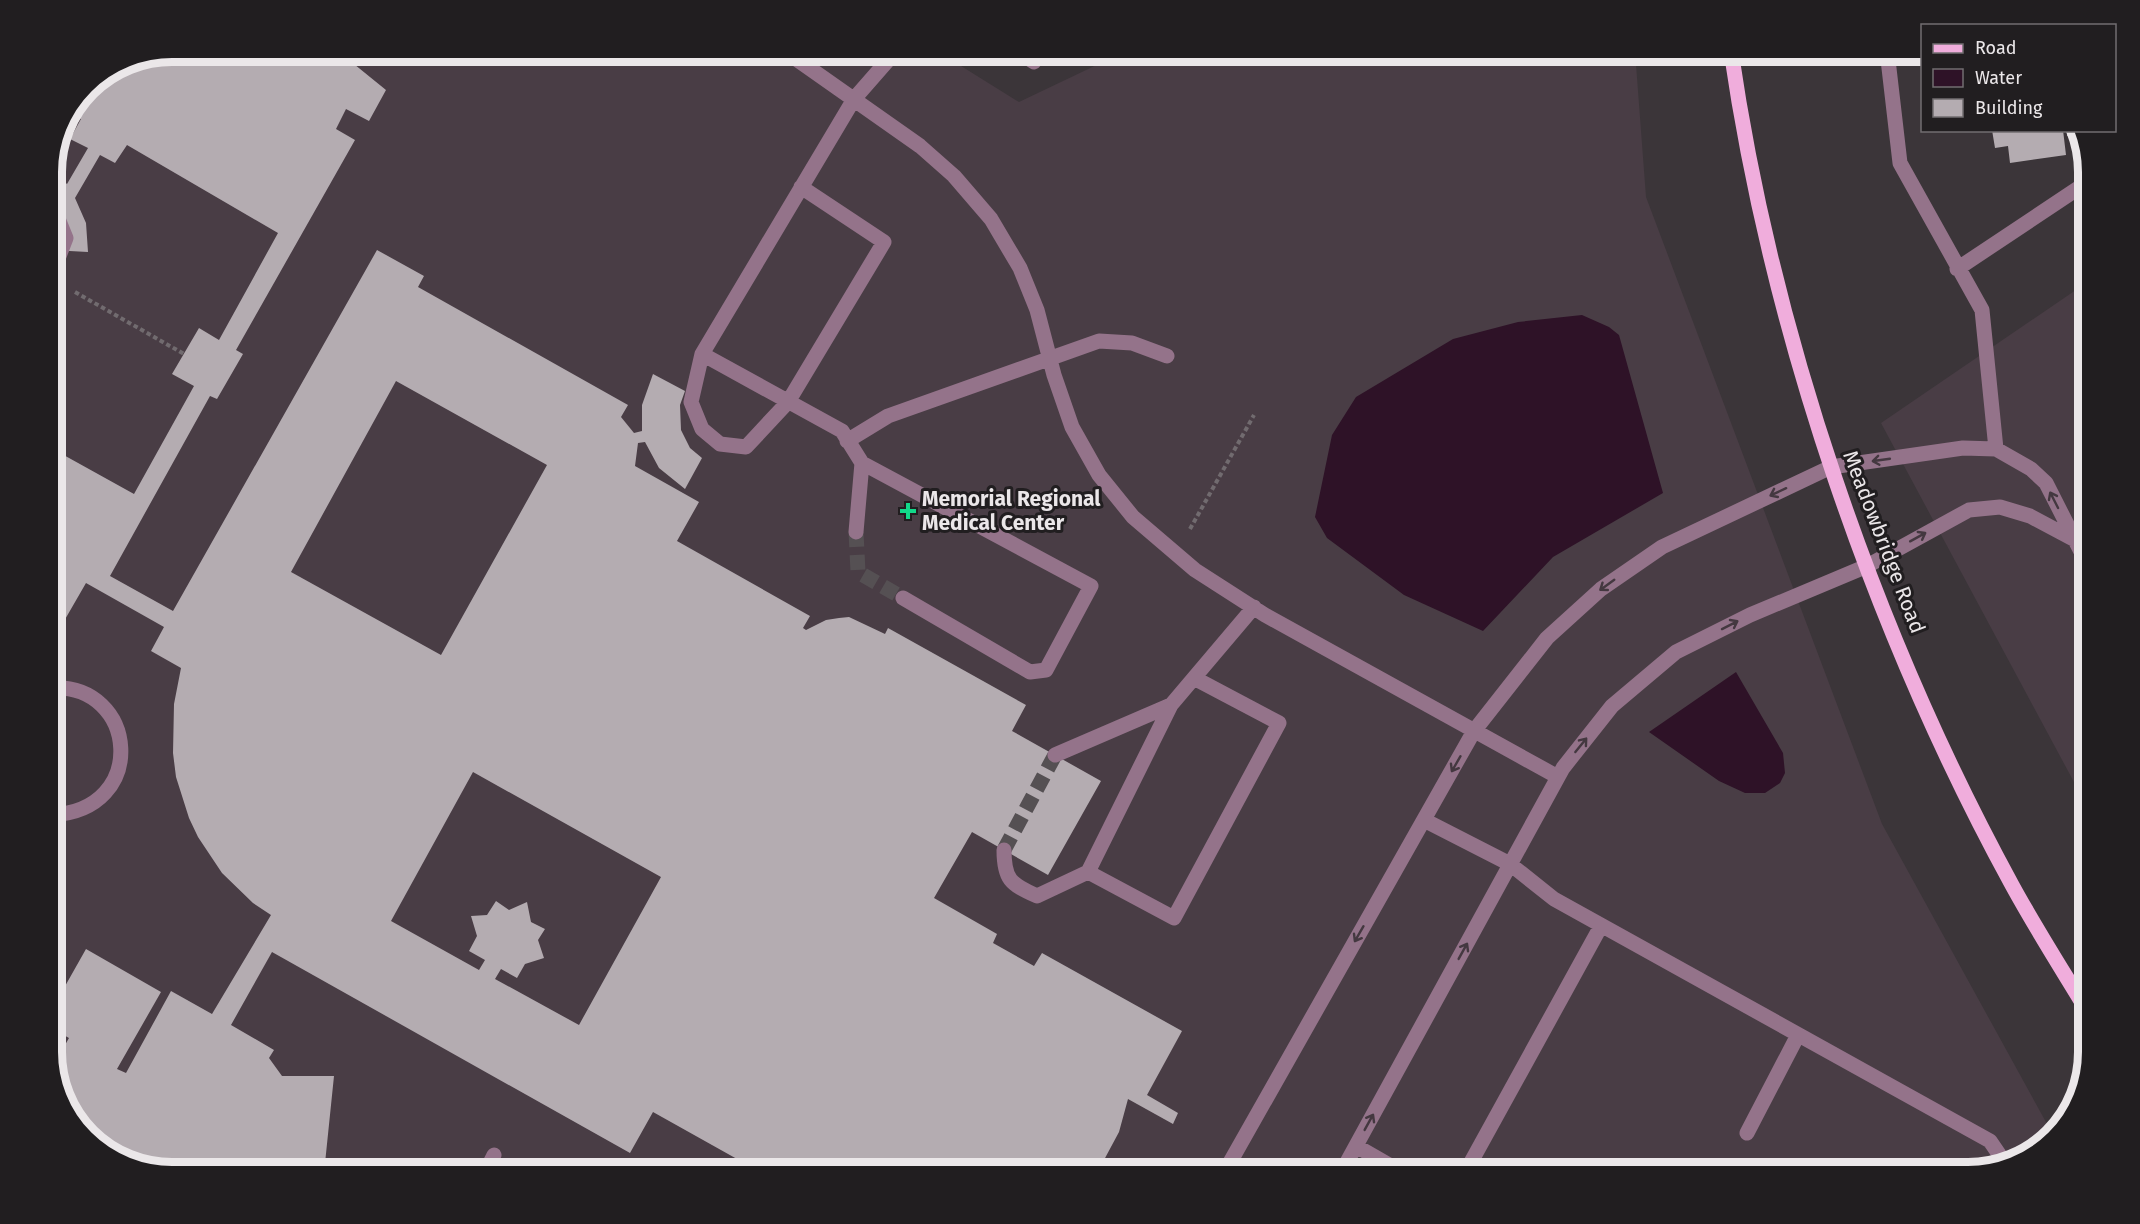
<svg xmlns="http://www.w3.org/2000/svg" width="2140" height="1224" viewBox="0 0 2140 1224" font-family="'Fira Sans',sans-serif">
	<style>
		.built { fill: #493d45 }
		.water { fill: #2e1227 }
		.building { fill: #b4acb1; fill-rule: evenodd }
		.lines { fill: none; stroke-linecap: round; stroke-linejoin: round }
		.minor-tunnel { stroke: #555053; stroke-width: 15; stroke-dasharray: 15 8; stroke-linecap: butt }
		.path { stroke: #716b6f; stroke-width: 4; stroke-dasharray: 4.5 3; stroke-linecap: butt }
		.minor { stroke: #94738a; stroke-width: 15 }
		.major { stroke: #f0addc; stroke-width: 15 }
		.oneway { stroke: #443840 }
		.poi-dot { fill: #12d98a; stroke: #211e20; stroke-width: 2 }
		.labels { text-anchor: middle; dominant-baseline: central; stroke-width: 6; stroke-linejoin: round; paint-order: stroke }
		.poi-label { font-size: 21px; font-weight: bold; fill: #ebe7e9; stroke: #211e20; text-anchor: start }
		.street-label { font-size: 21px; fill: #ebe7e9; stroke: #211e20 }
		.rim { fill: none; stroke: #ebe7e9; stroke-width: 8 }
	</style>
	<rect width="100%" height="100%" fill="#3b3539"/>
	<path class="built" d="M172,51h765l82,51 107,-51h509l11,146 236,627 170,309 -23,24 -60,16h-1797l-60,-16 -45,-44 -16,-53v-896l12,-45 24,-33 39,-26z
		M2089,281v529l-208,-387z"/>
	<path class="water" d="M1582,315l27,12 10,8 44,158 -110,64 -70,74 -79,-36 -77,-57 -12,-21 17,-82 24,-38 97,-58 65,-17z
		M1736,672l47,81 2,20 -5,10 -15,10h-20l-26,-12 -70,-49z"/>
	<path class="building" d="M172,51h198l-3,8 -13,-7 -5,8 37,30 -17,31 -23,-12 -10,20 19,11 -119,210 7,4 -26,45 -7,-3 -100,180 63,35 204,-361 47,26 -6,11 210,118 -7,12 13,16 8,-2v-26l11,-31 32,17 -5,14 1,25 9,18 12,10 -17,31 -26,-21 -14,-26 -7,1 -3,23 64,36 -22,39 133,75 -7,12 3,2 20,-10 13,-2 10,-1 36,17 3,-6 138,77 -14,26 89,50 -53,94 -76,-43 -38,66 63,36 -4,9 41,23 8,-13 140,78 -35,64 31,18 -5,11 -45,-25 -9,33 -22,41h-335l-109,-61 -23,41 -358,-201 -41,73 43,25 -5,8 13,18h52l-10,97h-152l-60,-16 -45,-44 -14,-47 16,-28 -18,-10v-17l35,-62 75,43 -44,77 9,4 45,-82 41,23 59,-99 -18,-12 -31,-30 -24,-36 -9,-19 -13,-41 -3,-24 1,-49 7,-36 -30,-17 13,-24 -78,-44 -30,52 -5,-3v-184l83,46 60,-108 -22,-12 27,-46 20,12 59,-107 -151,-88 -12,18 -15,-8 -25,43 11,25 2,29 -37,-2v-80l16,14 21,-36 -18,-9 11,-20 -13,-7 19,-26 39,-26zM396,381l151,84 -106,190 -150,-83zM473,772l188,105 -82,148 -84,-46 6,-10 16,9 8,-14 19,-6 -6,-18 7,-11 -14,-7 -4,-20 -18,8 -13,-9 -9,14 -16,1 6,20 -8,15 16,9 -6,10 -88,-49z
		M1992,130h71l3,25 -56,8 -2,-17 -13,2z
		M2067,130h12l1,4 -13,2z"/>
	<g class="lines">
		<path class="minor-tunnel" d="M856,532l2,40 45,26
			M1004,850l51,-95"/>
		<path class="path" d="M75,292l109,62
			M1190,529l64,-114"/>
		<path class="minor" d="M785,51l135,95 34,30 37,43 29,49 17,42 17,65 18,52 27,48 34,42 62,53 70,45 293,162
			M1017,51l17,11 7,-11
			M1887,51l13,112 82,147 14,139
			M801,187l83,55 -96,160 -42,45 -26,-3 -18,-15 -11,-27 11,-48 152,-255 42,-48
			M51,212l6,4 9,22 -15,39
			M1957,269l132,-88
			M702,354l140,77 20,32
			M847,441l41,-25 211,-75 33,2 35,13
			M856,532l6,-69 229,123 -45,84 -16,2 -127,-74
			M2075,540l14,27
			M1194,678l85,45 -105,195 -86,-46 83,-167 83,-98
			M51,688c87,-5 99,123 0,127
			M1055,755l116,-50
			M1424,820l86,44 44,35 436,242 15,22
			M1004,850c0,29 6,34 33,46l51,-24
			M1747,1133l51,-98
			M1356,1146l47,27
			M485,1173l9,-18
			M1224,1173l250,-442 73,-93 54,-49 61,-42 169,-80 132,-19 33,1 35,20 15,14 29,57 -45,-24 -30,-9 -31,3 -102,56 -117,49 -74,37 -64,54 -49,62 -222,405
			M1465,1173l136,-247"/>
		<path class="major" d="M1731,51c41,283 144,583 281,834 24,44 51,86 77,129"/>
	</g>
	<defs><path id="oneway-shaft" d="M-6 0H5M1.5-3L5.5 0L1.5 3" fill="none" stroke-width="1.6" stroke-linecap="round" stroke-linejoin="round" transform="scale(1.5)"/></defs>
	<g class="oneway">
		<use href="#oneway-shaft" transform="translate(1881 460) rotate(172)"/>
		<use href="#oneway-shaft" transform="translate(1778 492) rotate(155)"/>
		<use href="#oneway-shaft" transform="translate(2054 500) rotate(-117)"/>
		<use href="#oneway-shaft" transform="translate(1918 537) rotate(-29)"/>
		<use href="#oneway-shaft" transform="translate(1607 585) rotate(144)"/>
		<use href="#oneway-shaft" transform="translate(1730 625) rotate(-27)"/>
		<use href="#oneway-shaft" transform="translate(1581 745) rotate(-51)"/>
		<use href="#oneway-shaft" transform="translate(1456 764) rotate(120)"/>
		<use href="#oneway-shaft" transform="translate(1359 934) rotate(120)"/>
		<use href="#oneway-shaft" transform="translate(1463 951) rotate(-61)"/>
		<use href="#oneway-shaft" transform="translate(1369 1122) rotate(-61)"/>
	</g>
	<path class="poi-dot" d="M905 502h6v6h6v6h-6v6h-6v-6h-6v-6h6z"/>
	<g class="labels">
		<g class="poi-label">
			<text x="922" y="499">Memorial Regional<tspan x="922" dy="24">Medical Center</tspan></text>
		</g>
		<g class="street-label">
			<text transform="translate(1884 542) rotate(69)">Meadowbridge Road</text>
		</g>
	</g>
	<path d="M0 0H2140V1224H0ZM172 62H1968A110 110 0 0 1 2078 172V1052A110 110 0 0 1 1968 1162H172A110 110 0 0 1 62 1052V172A110 110 0 0 1 172 62Z" fill="#211e20" fill-rule="evenodd"/>
	<path class="rim" d="M172 62H1968A110 110 0 0 1 2078 172V1052A110 110 0 0 1 1968 1162H172A110 110 0 0 1 62 1052V172A110 110 0 0 1 172 62Z"/>
	<rect x="1921" y="24" width="195" height="108" fill="#211e20" stroke="#726e70" stroke-width="1.5"/>
	<rect x="1933" y="44" width="30" height="9" fill="#f0addc" stroke="#726e70" stroke-width="1.5"/>
	<text x="1975" y="54" font-size="18" fill="#ebe7e9">Road</text>
	<rect x="1933" y="69" width="30" height="18" fill="#2e1227" stroke="#726e70" stroke-width="1.5"/>
	<text x="1975" y="84" font-size="18" fill="#ebe7e9">Water</text>
	<rect x="1933" y="99" width="30" height="18" fill="#b4acb1" stroke="#726e70" stroke-width="1.5"/>
	<text x="1975" y="114" font-size="18" fill="#ebe7e9">Building</text>
</svg>
